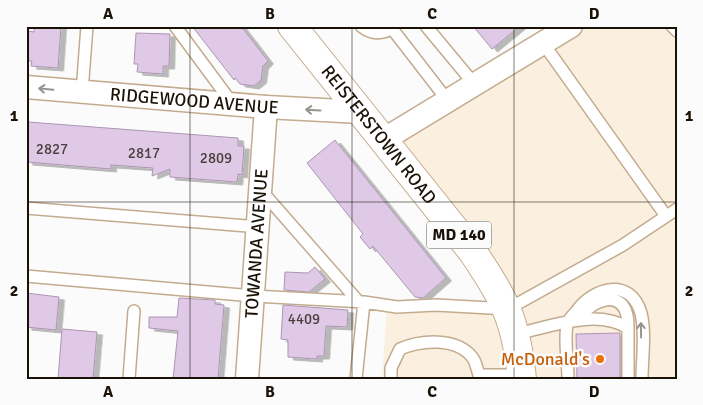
<svg xmlns="http://www.w3.org/2000/svg" width="703" height="405" viewBox="0 0 703 405" font-family="Signika,sans-serif">
	<style>
		.built { fill: #fbefe0 }
		.building { fill: #e0c9e7; stroke: #ab95b2; filter: url(#shadow) }
		.lines { fill: none; stroke-linecap: round; stroke-linejoin: round }
		.lane-casing { stroke: #c3ab8e; stroke-width: 14 }
		.street-casing { stroke: #c3ab8e; stroke-width: 25 }
		.primary-casing { stroke: #c3ab8e; stroke-width: 30 }
		.lane { stroke: #fff; stroke-width: 11 }
		.street { stroke: #fff; stroke-width: 22 }
		.primary { stroke: #fff; stroke-width: 28 }
		.oneway { stroke: #98948f }
		.grid { fill: none; stroke: #1b1207; stroke-width: 1; stroke-opacity: 0.55 }
		.food-dot { fill: #e8710a; stroke: #fbfbfb; stroke-width: 2 }
		.labels { text-anchor: middle; dominant-baseline: central; stroke-width: 5; stroke-linejoin: round; paint-order: stroke }
		.number-label { font-size: 15px; fill: #4c403f }
		.shield { fill: #fbfbfb; stroke: #5e5850; stroke-width: 1 }
		.shield-label { font-size: 16px; font-weight: bold; fill: #1b1207 }
		.street-label { font-size: 18px; fill: #1b1207; stroke: #fbfbfb }
		.food-label { font-size: 18px; fill: #c56008; stroke: #fbfbfb; text-anchor: end }
		.neatline { fill: none; stroke: #1b1207; stroke-width: 2 }
		.grid-label { font-size: 16px; text-anchor: middle; font-weight: bold; fill: #1b1207 }
	</style>
	<defs>
		<filter id="shadow"><feDropShadow dx="5.5" dy="3" stdDeviation="0" flood-color="#0004"/></filter>
	</defs>
	<rect width="100%" height="100%" fill="#fbfbfb"/>
	<path class="built" d="M573,26h104v353h-295l5,-74 125,6 -131,-168z"/>
	<path class="building" d="M34,26h27l-3,42 -27,-2 1,-5h-6l2,-30 6,1z
		M192,26h49l27,35 -5,5 -2,14 -7,6 -14,-2 -5,-6 -1,2z
		M473,26h47l-28,23z
		M136,33l34,1 -1,32h-6v8l-26,-2 1,-8h-4z
		M28,122l210,16v8h6l-2,29 -4,-1 -1,8 -67,-5v-8l-18,7 1,-8 -42,-3v4l-84,-7z
		M335,140l111,138 -23,20 -8,-1 -42,-51 -3,3 -10,-12 3,-3 -56,-71z
		M315,267l10,12 -16,13 -25,-2 1,-18 23,1z
		M26,293l33,4 -3,33 -30,-3z
		M179,298l36,2v4l9,1 -6,74h-45l5,-48 -29,-3v-11h28z
		M283,305l65,5 -1,17 -21,-1 -2,30h-7v3l-29,-2v-17l-7,-1z
		M62,329l35,3 -4,47h-35z
		M620,333v46h-43l-1,-45z"/>
	<g class="lines">
		<g class="lane-casing">
			<path id="lane" d="M175,26l57,77
				M361,26c11,9 19,8 31,3
				M390,26l58,75
				M426,26l49,59
				M672,26l5,5
				M543,43l123,173
				M82,92l5,-66
				M267,197l91,104
				M26,208l232,19
				M26,276l227,20 111,6 33,5 39,-2 72,4 115,-64 54,-36
				M583,315c9,-15 36,-24 43,-3 2,5 2,11 2,16
				M516,334c34,-7 80,-26 112,-6v51
				M129,379l5,-68
				M356,379l8,-77
				M391,379v-11l9,-19c21,-9 56,-12 72,8 4,4 5,13 7,18
				M479,379v-4h43
				M568,379c0,-17 -4,-38 -1,-54 1,-5 6,-10 9,-13 16,-24 54,-36 65,1 5,20 1,46 1,66"/>
		</g>
		<g class="street-casing">
			<g id="street">
				<path id="s1" d="M26,87l240,20 95,5"/>
				<path d="M383,140l188,-114"/>
				<path id="s2" d="M247,379l19,-272"/>
			</g>
		</g>
		<g class="primary-casing">
			<g id="primary">
				<path id="s3" d="M292,26l180,225c33,48 44,69 50,128"/>
			</g>
		</g>
		<use href="#lane" class="lane"/>
		<use href="#street" class="street"/>
		<use href="#primary" class="primary"/>
	</g>
	<defs><path id="oneway-shaft" d="M-6 0H5M1.5-3L5.5 0L1.5 3" fill="none" stroke-width="1.6" stroke-linecap="round" stroke-linejoin="round" transform="scale(1.25)"/></defs>
	<g class="oneway">
		<use href="#oneway-shaft" transform="translate(46 89) rotate(-175)"/>
		<use href="#oneway-shaft" transform="translate(313 110) rotate(-177)"/>
		<use href="#oneway-shaft" transform="translate(641 330) rotate(-91)"/>
	</g>
	<path class="grid" d="M190,26v353M352,26v353M514,26v353M26,202h651"/>
	<circle class="food-dot" cx="600" cy="359" r="5"/>
	<g class="labels">
		<g class="number-label">
			<text x="52" y="149">2827</text>
			<text x="144" y="153">2817</text>
			<text x="216" y="158">2809</text>
			<text x="304" y="319">4409</text>
		</g>
		<rect class="shield" x="426.5" y="221.5" width="65" height="27" rx="4"/>
		<g class="shield-label">
			<text x="459" y="235">MD 140</text>
		</g>
		<g class="street-label">
			<text stroke="none"><textPath href="#s1" startOffset="169">RIDGEWOOD AVENUE</textPath></text>
			<text stroke="none"><textPath href="#s3" startOffset="139">REISTERSTOWN ROAD</textPath></text>
			<text stroke="none"><textPath href="#s2" startOffset="136">TOWANDA AVENUE</textPath></text>
		</g>
		<g class="food-label">
			<text x="590" y="359">McDonald's</text>
		</g>
	</g>
	<rect width="703" height="405" fill="none" stroke="#fbfbfb" stroke-width="55"/>
	<rect x="28" y="28" width="648" height="350" class="neatline"/>
	<g class="grid-label">
		<text x="108" y="19">A</text>
		<text x="270" y="19">B</text>
		<text x="432" y="19">C</text>
		<text x="594" y="19">D</text>
		<text x="14" y="121">1</text>
		<text x="689" y="121">1</text>
		<text x="14" y="296">2</text>
		<text x="689" y="296">2</text>
		<text x="108" y="397">A</text>
		<text x="270" y="397">B</text>
		<text x="432" y="397">C</text>
		<text x="594" y="397">D</text>
	</g>
</svg>
